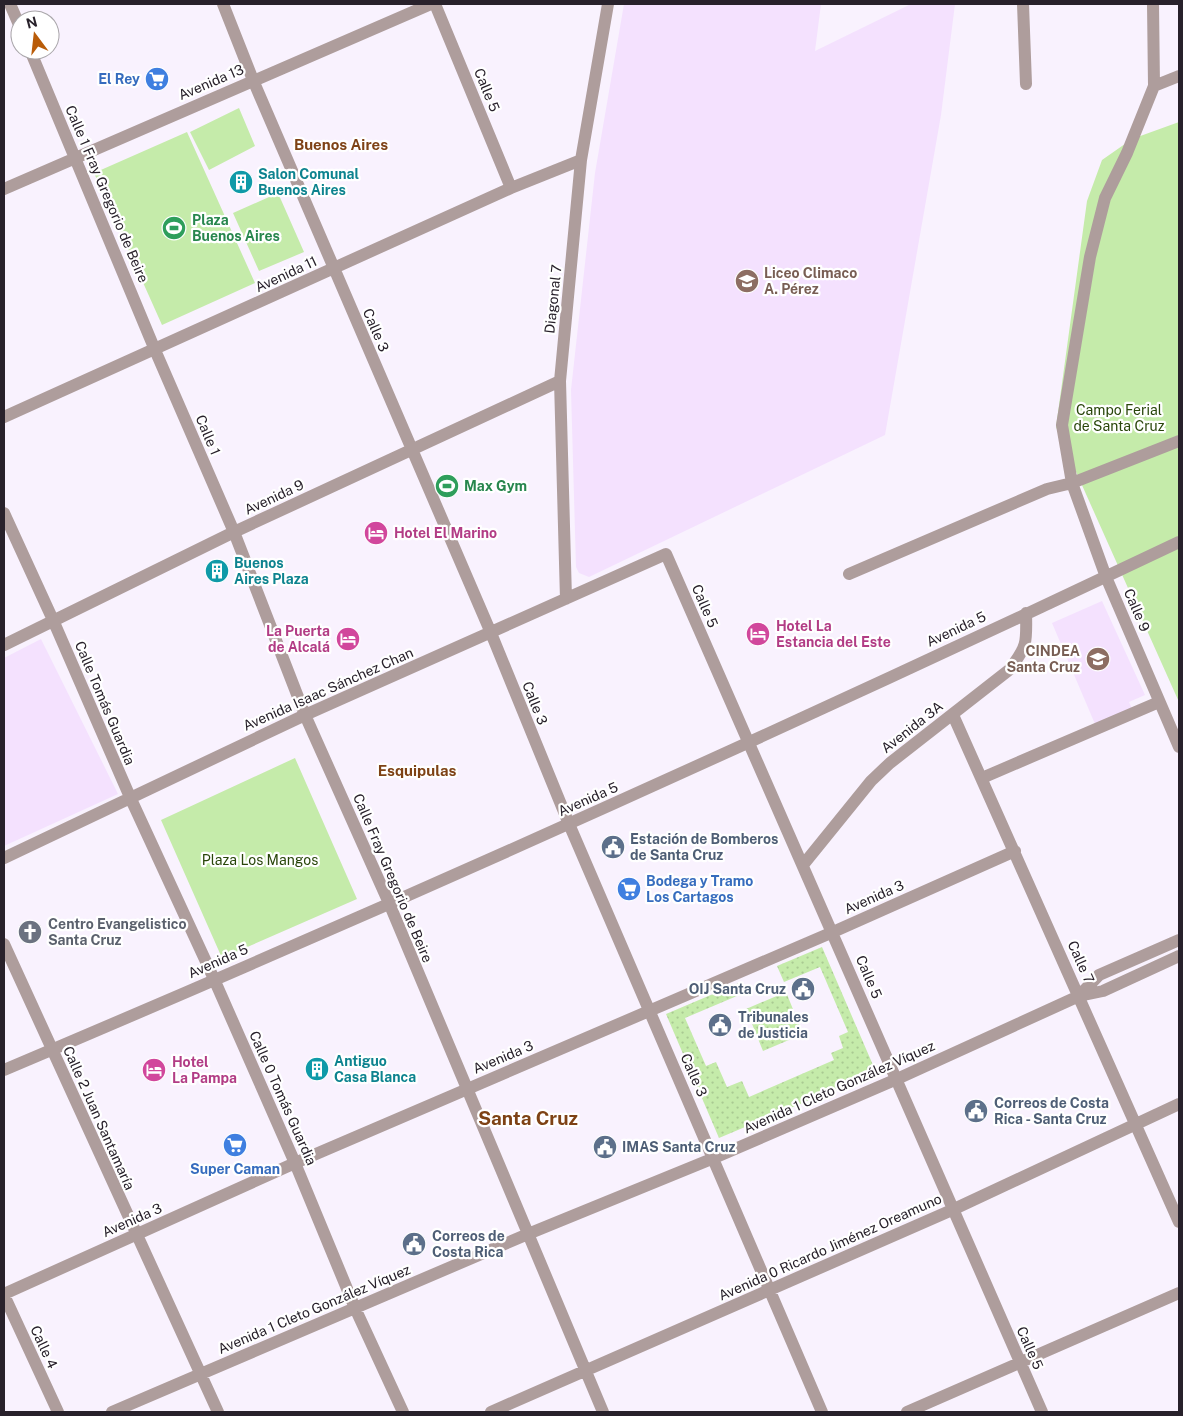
<svg xmlns="http://www.w3.org/2000/svg" width="1183" height="1416" viewBox="0 0 1183 1416" font-family="'Public Sans',sans-serif">
	<style>
		.built { fill: #f4e1fe }
		.grass { fill: url(#grass-dots) }
		.park { fill: #c5ebaa }
		.lines { fill: none; stroke-linecap: round; stroke-linejoin: round }
		.minor { stroke: #ae9d9c; stroke-width: 12 }
		.labels { text-anchor: middle; dominant-baseline: central; stroke-width: 4.5; stroke-linejoin: round; paint-order: stroke }
		.shop-label { font-size: 14px; font-weight: bold; fill: #366cbe; stroke: #fff; text-anchor: end }
		.street-label { font-size: 14px; fill: #28212b; stroke: #fff }
		.culture-label { font-size: 14px; font-weight: bold; fill: #0d838f; stroke: #fff; text-anchor: start }
		.leisure-label { font-size: 14px; font-weight: bold; fill: #27864d; stroke: #fff; text-anchor: start }
		.education-label { font-size: 14px; font-weight: bold; fill: #785e54; stroke: #fff; text-anchor: start }
		.park-label { font-size: 14px; fill: #29460a; stroke: #fff }
		.hotel-label { font-size: 14px; font-weight: bold; fill: #b23c85; stroke: #fff; text-anchor: start }
		.service-label { font-size: 14px; font-weight: bold; fill: #4e5e75; stroke: #fff; text-anchor: start }
		.worship-label { font-size: 14px; font-weight: bold; fill: #5b616d; stroke: #fff; text-anchor: start }
		.neighbourhood-label { font-size: 15px; font-weight: bold; fill: #7e4215; stroke: #fff }
		.district-label { font-size: 19px; font-weight: bold; fill: #7e4215; stroke: #fff }
	</style>
	<defs>
		<pattern id="grass-dots" width="8" height="8" patternUnits="userSpaceOnUse" patternTransform="scale(1.25)"><rect width="8" height="8" fill="#c5ebaa"/><path d="M2 2h.1M6 6h.1" fill="none" stroke="#a9c992" stroke-width="1.8" stroke-linecap="round"/></pattern>
	</defs>
	<rect width="100%" height="100%" fill="#f9f2fe"/>
	<path class="built" d="M624,4h197l-6,47 96,-47h44l-14,111 -56,320 -296,142 -10,-4 -3,-6 -5,-177 24,-217z
		M1102,601l43,94 -16,7 3,7 -37,15 -43,-101z
		M41,639l77,155 -114,52v-188z"/>
	<path class="grass" d="M822,947l54,125 -157,66 -53,-124 73,-31 5,10 -59,25 21,48 10,-4 11,25 15,-6 7,16 85,-37 -3,-7 12,-5 -4,-12 9,-4 -28,-65 -36,15 -7,-16z
		M786,992l17,42 -40,17 -17,-42z"/>
	<path class="park" d="M239,108l16,38 -46,24 -19,-38z
		M1179,122v580l-123,-275 31,-226 15,-41 30,-21z
		M187,132l68,151 -93,42 -68,-152z
		M278,193l26,59 -45,19 -26,-58z
		M295,758l62,141 -135,59 -61,-138z"/>
	<g class="lines">
		<path class="minor" d="M10,4l10,23
			M223,4l30,76 238,553 78,191 253,588
			M435,4l76,184
			M1023,4l3,80
			M1153,4l1,82 25,-10
			M30,50l125,300 79,182 71,183 84,188 214,509
			M1154,86l-27,67 -22,45 -15,59 -28,168 10,58 34,94 73,170
			M4,189l427,-185
			M4,417l507,-229 70,-28
			M4,513l49,107 77,177 84,182 81,184 60,145 48,104
			M849,574l198,-85 25,-6 107,-42
			M566,599l-6,-218 21,-221 27,-156
			M4,645l230,-113 326,-151
			M953,715l226,507
			M982,778l177,-76
			M4,858l301,-143 361,-161 376,858
			M803,865l68,-84 19,-18 119,-93c18,-23 18,-27 17,-57
			M4,944l214,468
			M1079,996l20,-21 80,-35
			M4,1070c395,-167 787,-344 1175,-528
			M4,1294l291,-131 538,-231 182,-81
			M4,1295l54,117
			M112,1412l416,-178 186,-76 183,-79 182,-83 24,-5 76,-35
			M491,1412l461,-202 227,-106
			M907,1412l272,-119"/>
	</g>
	<defs>
		<g id="supermarket-disc" transform="scale(1.25)"><circle r="9.5" fill="#3f7fe0" stroke="#fff"/><path d="M-6-5.5h2.5l.6 2H6L4.5 2H-2.5L-4.4-4H-6ZM-1.5 3.2a1.3 1.3 0 1 0 .1 0ZM3 3.2a1.3 1.3 0 1 0 .1 0Z" fill="#fff"/></g>
		<g id="building-disc" transform="scale(1.25)"><circle r="9.5" fill="#0f9aa8" stroke="#fff"/><path d="M-4-6H4V6H1V3H-1V6H-4ZM-2.5-4.3h1.7v1.8h-1.7ZM.8-4.3h1.7v1.8H.8ZM-2.5-1h1.7V.8h-1.7ZM.8-1h1.7V.8H.8Z" fill="#fff"/></g>
		<g id="stadium-disc" transform="scale(1.25)"><circle r="9.5" fill="#2e9e5b" stroke="#fff"/><path d="M0-5a6.5 5 0 1 0 0 10a6.5 5 0 1 0 0-10ZM-3.5-1.8h7v3.6h-7Z" fill="#fff"/></g>
		<g id="school-disc" transform="scale(1.25)"><circle r="9.5" fill="#8d6e63" stroke="#fff"/><path d="M0-5L7-2L0 1L-7-2ZM-4 1L0 2.5L4 1V4Q0 6-4 4Z" fill="#fff"/></g>
		<g id="hotel-disc" transform="scale(1.25)"><circle r="9.5" fill="#d1479c" stroke="#fff"/><path d="M-6-4.5h1.5V1H6V5H4.5V3h-9V5H-6ZM-4 0a1.8 1.8 0 1 1 3.6 0ZM.5 0V-2.5h3Q6-2.5 6 0Z" fill="#fff"/></g>
		<g id="civic-disc" transform="scale(1.25)"><circle r="9.5" fill="#5c6f8a" stroke="#fff"/><path d="M-.6-6.5H3V-4.5H.6V-3L4-1V1h2V6H-6V1h2V-1L-.6-3ZM-1.2 2.5V6h2.4V2.5Z" fill="#fff"/></g>
		<g id="church-disc" transform="scale(1.25)"><circle r="9.5" fill="#6b7280" stroke="#fff"/><path d="M-1.2-6h2.4v3.5h3.3v2.4h-3.3V6h-2.4V-.1h-3.3v-2.4h3.3Z" fill="#fff"/></g>
	</defs>
	<g fill-rule="evenodd">
		<use href="#supermarket-disc" x="157" y="79"/>
		<use href="#building-disc" x="241" y="182"/>
		<use href="#stadium-disc" x="174" y="228"/>
		<use href="#school-disc" x="747" y="281"/>
		<use href="#stadium-disc" x="447" y="486"/>
		<use href="#hotel-disc" x="376" y="533"/>
		<use href="#building-disc" x="217" y="571"/>
		<use href="#hotel-disc" x="758" y="634"/>
		<use href="#hotel-disc" x="348" y="639"/>
		<use href="#school-disc" x="1098" y="659"/>
		<use href="#civic-disc" x="613" y="847"/>
		<use href="#supermarket-disc" x="629" y="889"/>
		<use href="#church-disc" x="30" y="932"/>
		<use href="#civic-disc" x="803" y="989"/>
		<use href="#civic-disc" x="720" y="1025"/>
		<use href="#building-disc" x="317" y="1069"/>
		<use href="#hotel-disc" x="154" y="1070"/>
		<use href="#civic-disc" x="976" y="1111"/>
		<use href="#supermarket-disc" x="235" y="1145"/>
		<use href="#civic-disc" x="605" y="1147"/>
		<use href="#civic-disc" x="414" y="1244"/>
	</g>
	<g class="labels">
		<g class="shop-label">
			<text x="140" y="79">El Rey</text>
			<text x="646" y="881" text-anchor="start">Bodega y Tramo<tspan x="646" dy="16">Los Cartagos</tspan></text>
			<text x="235" y="1169" text-anchor="middle">Super Caman</text>
		</g>
		<g class="street-label">
			<text transform="translate(211 82) rotate(-23)">Avenida 13</text>
			<text transform="translate(487 90) rotate(68)">Calle 5</text>
			<text transform="translate(107 194) rotate(67)">Calle 1 Fray Gregorio de Beire</text>
			<text transform="translate(286 274) rotate(-25)">Avenida 11</text>
			<text transform="translate(553 299) rotate(-84)">Diagonal 7</text>
			<text transform="translate(376 330) rotate(67)">Calle 3</text>
			<text transform="translate(208 435) rotate(67)">Calle 1</text>
			<text transform="translate(274 497) rotate(-25)">Avenida 9</text>
			<text transform="translate(705 606) rotate(67)">Calle 5</text>
			<text transform="translate(1137 610) rotate(67)">Calle 9</text>
			<text transform="translate(956 629) rotate(-25)">Avenida 5</text>
			<text transform="translate(328 689) rotate(-24)">Avenida Isaac Sánchez Chan</text>
			<text transform="translate(105 703) rotate(67)">Calle Tomás Guardia</text>
			<text transform="translate(535 703) rotate(68)">Calle 3</text>
			<text transform="translate(912 727) rotate(-38)">Avenida 3A</text>
			<text transform="translate(588 799) rotate(-24)">Avenida 5</text>
			<text transform="translate(393 878) rotate(67)">Calle Fray Gregorio de Beire</text>
			<text transform="translate(874 897) rotate(-24)">Avenida 3</text>
			<text transform="translate(218 961) rotate(-24)">Avenida 5</text>
			<text transform="translate(1081 962) rotate(66)">Calle 7</text>
			<text transform="translate(869 977) rotate(67)">Calle 5</text>
			<text transform="translate(503 1057) rotate(-23)">Avenida 3</text>
			<text transform="translate(694 1075) rotate(66)">Calle 3</text>
			<text transform="translate(839 1087) rotate(-24)">Avenida 1 Cleto González Víquez</text>
			<text transform="translate(283 1098) rotate(66)">Calle 0 Tomás Guardia</text>
			<text transform="translate(99 1118) rotate(66)">Calle 2 Juan Santamaría</text>
			<text transform="translate(132 1220) rotate(-24)">Avenida 3</text>
			<text transform="translate(830 1247) rotate(-24)">Avenida 0 Ricardo Jiménez Oreamuno</text>
			<text transform="translate(314 1309) rotate(-23)">Avenida 1 Cleto González Víquez</text>
			<text transform="translate(44 1347) rotate(65)">Calle 4</text>
			<text transform="translate(1030 1348) rotate(66)">Calle 5</text>
		</g>
		<g class="culture-label">
			<text x="258" y="174">Salon Comunal<tspan x="258" dy="16">Buenos Aires</tspan></text>
			<text x="234" y="563">Buenos<tspan x="234" dy="16">Aires Plaza</tspan></text>
			<text x="334" y="1061">Antiguo<tspan x="334" dy="16">Casa Blanca</tspan></text>
		</g>
		<g class="leisure-label">
			<text x="192" y="220">Plaza<tspan x="192" dy="16">Buenos Aires</tspan></text>
			<text x="464" y="486">Max Gym</text>
		</g>
		<g class="education-label">
			<text x="764" y="273">Liceo Climaco<tspan x="764" dy="16">A. Pérez</tspan></text>
			<text x="1080" y="651" text-anchor="end">CINDEA<tspan x="1080" dy="16">Santa Cruz</tspan></text>
		</g>
		<g class="park-label">
			<text x="1119" y="410">Campo Ferial<tspan x="1119" dy="16">de Santa Cruz</tspan></text>
			<text x="260" y="860">Plaza Los Mangos</text>
		</g>
		<g class="hotel-label">
			<text x="394" y="533">Hotel El Marino</text>
			<text x="776" y="626">Hotel La<tspan x="776" dy="16">Estancia del Este</tspan></text>
			<text x="330" y="631" text-anchor="end">La Puerta<tspan x="330" dy="16">de Alcalá</tspan></text>
			<text x="172" y="1062">Hotel<tspan x="172" dy="16">La Pampa</tspan></text>
		</g>
		<g class="service-label">
			<text x="630" y="839">Estación de Bomberos<tspan x="630" dy="16">de Santa Cruz</tspan></text>
			<text x="786" y="989" text-anchor="end">OIJ Santa Cruz</text>
			<text x="738" y="1017">Tribunales<tspan x="738" dy="16">de Justicia</tspan></text>
			<text x="994" y="1103">Correos de Costa<tspan x="994" dy="16">Rica - Santa Cruz</tspan></text>
			<text x="622" y="1147">IMAS Santa Cruz</text>
			<text x="432" y="1236">Correos de<tspan x="432" dy="16">Costa Rica</tspan></text>
		</g>
		<g class="worship-label">
			<text x="48" y="924">Centro Evangelistico<tspan x="48" dy="16">Santa Cruz</tspan></text>
		</g>
		<g class="neighbourhood-label">
			<text x="341" y="144">Buenos Aires</text>
			<text x="417" y="770">Esquipulas</text>
		</g>
		<g class="district-label">
			<text x="528" y="1118">Santa Cruz</text>
		</g>
	</g>
	<rect width="1183" height="1416" fill="none" stroke="#28212b" stroke-width="10"/>
	<g transform="translate(35 35) rotate(345)"><circle r="24" fill="#ffffff" stroke="#a9a6aa"/>
	<path d="M0-4L9 19L0 12L-9 19Z" fill="#b95c09"/>
	<text y="-8" font-size="14" font-weight="bold" text-anchor="middle" fill="#28212b">N</text>
	</g>
</svg>
